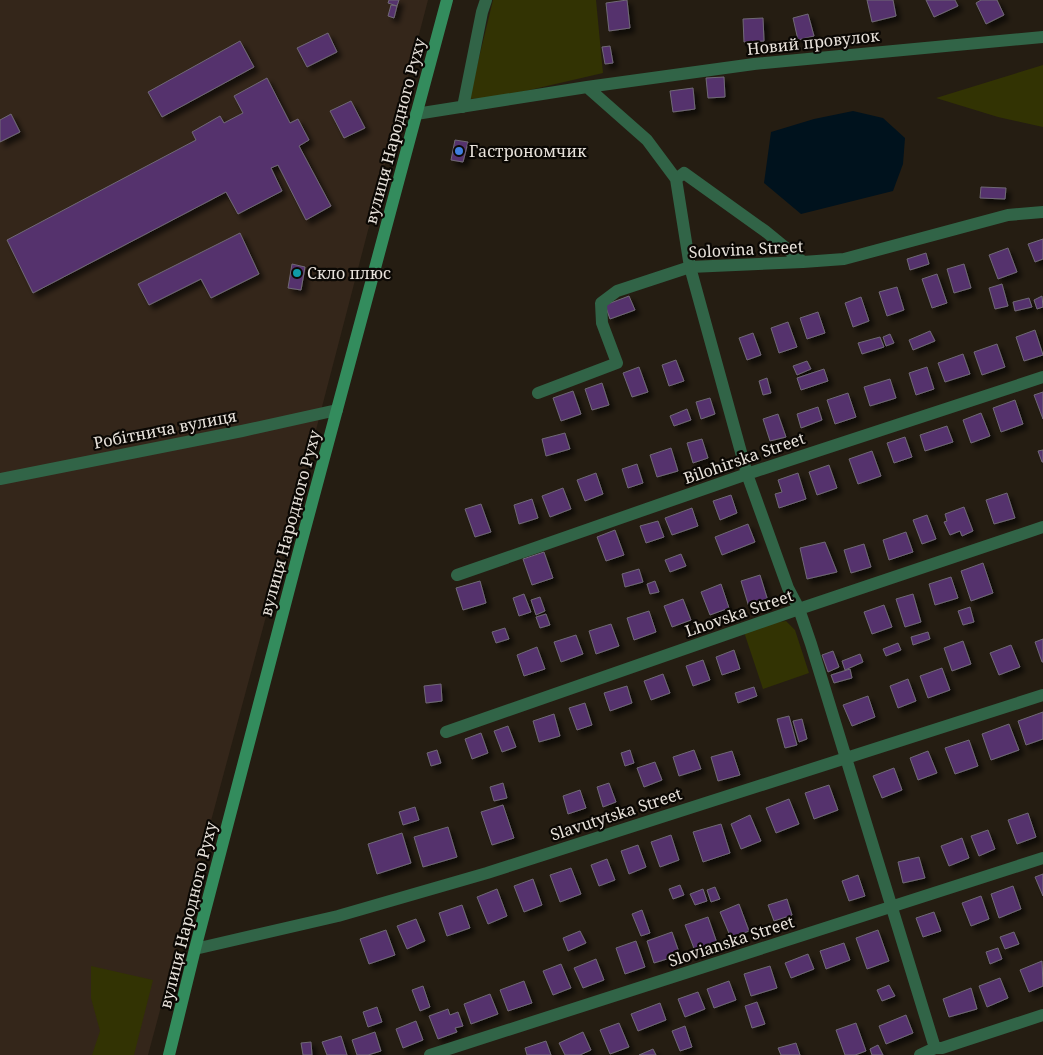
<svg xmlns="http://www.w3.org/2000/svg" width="1043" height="1055" viewBox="0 0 1043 1055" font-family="'Noto Serif',serif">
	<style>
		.industrial { fill: #34261a }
		.green { fill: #323303 }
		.water { fill: #00121d }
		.building { fill: #55326d; stroke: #706976; filter: url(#shadow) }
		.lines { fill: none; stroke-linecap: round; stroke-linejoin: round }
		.minor { stroke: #316447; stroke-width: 12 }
		.secondary { stroke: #338c5d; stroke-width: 12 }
		.shop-dot { fill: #3f7fe0; stroke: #0b0804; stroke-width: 2 }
		.culture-dot { fill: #0f9aa8; stroke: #0b0804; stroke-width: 2 }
		.labels { text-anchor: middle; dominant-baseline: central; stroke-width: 4.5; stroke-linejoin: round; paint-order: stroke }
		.street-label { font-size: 16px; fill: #e8e2db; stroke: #0b0804 }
		.poi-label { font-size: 16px; fill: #e8e2db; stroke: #0b0804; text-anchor: start }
	</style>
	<defs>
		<filter id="shadow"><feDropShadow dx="4.5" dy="4.5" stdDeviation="2.5" flood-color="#0009"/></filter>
	</defs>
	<rect width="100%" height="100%" fill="#251d12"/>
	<path class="industrial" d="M0,0h428l-118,453 -162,602h-148z"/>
	<path class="green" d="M493,0h103l7,73 -104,24 -30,2z
		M1043,65v62l-45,-10 -62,-19z
		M786,621l9,9 14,43 -46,16 -19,-57 22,-8z
		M91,966l62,14 -19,75h-42l8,-24 -9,-33z"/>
	<path class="water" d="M853,111l30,7 22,20 -2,26 -10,27 -92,23 -37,-31 7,-51 43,-13z"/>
	<path class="building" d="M389,0h10l-2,6 -9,-3z
		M627,0l3,28 -21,3 -3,-28z
		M867,0h26l3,16 -24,6z
		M926,0h29l3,6 -24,11z
		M981,0h16l7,15 -18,9 -10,-21z
		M391,5l6,1 -3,12 -6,-2z
		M808,14l6,22 -16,4 -5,-22z
		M763,18l1,23 -20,1 -1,-23z
		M328,33l9,19 -30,15 -10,-19z
		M240,41l14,26 -92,50 -14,-25z
		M610,46l3,17 -8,1 -3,-17z
		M724,77l1,20 -17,1 -2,-20z
		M267,78l23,45 8,-4 11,21 -10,6 32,60 -25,14 -28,-55 -7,3 11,23 -44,23 -12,-22 -193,101 -26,-53 189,-100 -4,-8 28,-16 4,7 19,-10 -9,-17z
		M693,88l2,21 -22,3 -3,-21z
		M351,101l14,27 -21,10 -14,-27z
		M11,114l9,18 -20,10v-22z
		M455,140l13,2 -5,20 -12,-2z
		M981,187l25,1 -1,11 -25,-1z
		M240,233l19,41 -48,24 -10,-19 -52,26 -11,-21z
		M1043,239v20l-8,3 -7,-18z
		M1008,248l9,24 -19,7 -9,-24z
		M926,253l3,11 -19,6 -3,-11z
		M292,264l13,3 -4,23 -13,-2z
		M964,264l7,24 -17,5 -7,-24z
		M937,274l10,29 -15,5 -10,-29z
		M1002,284l6,22 -13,3 -6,-21z
		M897,287l7,23 -17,6 -8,-24z
		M629,296l6,14 -25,9 -5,-14z
		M1042,296l1,11 -6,2 -3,-9z
		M861,297l8,24 -16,6 -8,-24z
		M1029,298l3,9 -17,4 -2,-9z
		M818,312l7,21 -18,6 -7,-21z
		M788,322l9,25 -18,6 -8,-25z
		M1035,330l8,25 -19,6 -8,-24z
		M930,331l5,10 -22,9 -4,-10z
		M753,333l8,22 -14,5 -8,-22z
		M890,334l4,9 -8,3 -3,-9z
		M880,337l4,10 -22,7 -4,-11z
		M997,344l8,23 -23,8 -8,-23z
		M963,354l7,20 -25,8 -7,-19z
		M676,360l8,21 -15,5 -7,-21z
		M807,361l4,8 -14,6 -4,-9z
		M639,367l9,25 -16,5 -9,-24z
		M927,367l7,22 -18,6 -7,-22z
		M824,369l4,12 -27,9 -4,-12z
		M767,378l4,15 -8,2 -4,-14z
		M890,379l6,19 -26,8 -6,-19z
		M602,383l7,22 -17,5 -7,-21z
		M573,391l8,23 -20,7 -8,-23z
		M1043,392v27l-9,-24z
		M848,393l8,24 -21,7 -8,-24z
		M710,398l5,16 -14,5 -5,-17z
		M1015,400l8,24 -22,8 -8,-24z
		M818,407l4,13 -21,8 -4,-14z
		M687,409l4,11 -17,6 -4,-10z
		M981,413l9,23 -19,7 -8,-23z
		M778,414l8,23 -16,4 -7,-22z
		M947,426l6,16 -28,9 -5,-16z
		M565,433l5,16 -24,7 -4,-17z
		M905,437l7,20 -18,6 -7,-20z
		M702,439l6,19 -15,5 -6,-20z
		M671,448l7,23 -21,6 -7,-22z
		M1043,450v12h-1l-4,-11z
		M872,451l9,25 -23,8 -9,-25z
		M637,464l6,19 -15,5 -6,-19z
		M829,465l8,23 -20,7 -8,-23z
		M596,473l7,21 -18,7 -8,-21z
		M798,473l8,26 -27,9 -4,-14 7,-2 -4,-12z
		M563,488l8,21 -21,8 -8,-21z
		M1007,493l8,25 -21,6 -8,-24z
		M731,495l6,18 -17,7 -7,-19z
		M532,499l6,19 -19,6 -5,-19z
		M481,504l10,28 -16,5 -10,-28z
		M964,507l9,24 -11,5 -2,-5 -10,4 -6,-13 3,-1 -2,-7z
		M692,508l6,18 -26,9 -7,-17z
		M927,515l9,24 -14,5 -9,-24z
		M658,521l6,16 -18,6 -6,-17z
		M748,524l7,18 -33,13 -7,-18z
		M615,530l9,25 -18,6 -9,-24z
		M906,532l7,20 -24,8 -6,-20z
		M825,542l12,30 -30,7 -7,-31z
		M864,544l7,23 -20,6 -7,-23z
		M544,552l9,26 -21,7 -9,-26z
		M681,554l5,12 -16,6 -5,-12z
		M983,563l10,30 -22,8 -10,-30z
		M639,569l4,13 -18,5 -3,-13z
		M760,575l8,26 -19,6 -8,-26z
		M951,577l7,21 -23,7 -6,-21z
		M480,581l6,22 -23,7 -7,-22z
		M655,581l4,11 -9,2 -3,-10z
		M721,584l8,24 -19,7 -9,-23z
		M524,594l7,18 -12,4 -6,-18z
		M913,594l8,28 -16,5 -9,-28z
		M540,597l5,14 -9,4 -5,-15z
		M683,599l8,21 -19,7 -8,-21z
		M884,605l8,22 -20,7 -8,-22z
		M970,607l4,15 -11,3 -5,-14z
		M649,611l7,21 -22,8 -7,-22z
		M546,614l4,11 -10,3 -4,-11z
		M611,624l8,22 -23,8 -7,-23z
		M505,628l4,11 -13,4 -4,-11z
		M928,632l2,7 -17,6 -2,-8z
		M576,635l7,19 -22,8 -7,-20z
		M1043,639v23h-1l-7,-20z
		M963,641l8,23 -19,7 -8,-23z
		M898,643l3,7 -15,6 -3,-7z
		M1011,645l9,22 -21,8 -9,-22z
		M537,647l8,22 -21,7 -7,-21z
		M734,650l6,19 -18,6 -6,-18z
		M833,651l6,16 -11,5 -6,-17z
		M860,654l3,8 -18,8 -3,-9z
		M703,660l7,20 -17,6 -7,-20z
		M942,668l8,22 -22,8 -8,-22z
		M850,669l2,9 -18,5 -3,-8z
		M663,674l7,19 -19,7 -7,-19z
		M908,679l8,22 -18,7 -8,-22z
		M441,684l1,17 -16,2 -2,-17z
		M627,686l5,17 -22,8 -6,-18z
		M754,687l3,9 -19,7 -3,-10z
		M868,696l7,21 -23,9 -9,-21z
		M585,703l7,22 -15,5 -8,-22z
		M1043,712v27l-17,6 -8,-24z
		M554,714l6,22 -21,6 -6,-21z
		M789,716l8,29 -12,3 -8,-29z
		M802,719l5,20 -8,3 -6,-21z
		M1009,724l10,26 -28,10 -9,-26z
		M508,726l8,21 -14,5 -8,-21z
		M481,733l7,20 -16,6 -7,-20z
		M969,740l9,26 -23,8 -10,-26z
		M437,750l4,13 -10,3 -4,-13z
		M630,750l4,13 -9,3 -4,-13z
		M694,750l7,19 -22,7 -6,-19z
		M732,751l8,24 -22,6 -7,-24z
		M928,751l9,22 -19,7 -8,-22z
		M655,762l7,18 -18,7 -7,-19z
		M894,768l8,22 -20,8 -9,-22z
		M503,783l4,15 -13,3 -4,-14z
		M609,783l7,19 -13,5 -6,-20z
		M829,785l9,25 -24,9 -9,-26z
		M580,790l6,18 -18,6 -5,-18z
		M789,799l10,25 -23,9 -10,-25z
		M503,805l11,33 -22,7 -11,-33z
		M415,807l4,13 -16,5 -4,-13z
		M1028,813l8,24 -19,7 -9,-24z
		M750,815l11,26 -20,8 -10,-25z
		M721,824l9,29 -27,9 -10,-30z
		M448,827l9,30 -34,10 -9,-30z
		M988,830l7,19 -16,7 -8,-20z
		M402,833l9,30 -34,11 -9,-30z
		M671,835l8,25 -19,7 -9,-25z
		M962,838l7,20 -20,8 -8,-20z
		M638,845l8,22 -17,7 -8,-23z
		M919,857l6,21 -22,5 -5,-21z
		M607,859l8,21 -16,6 -8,-21z
		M571,868l10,26 -21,8 -10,-27z
		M1043,874v22l-8,-19z
		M858,875l7,21 -16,5 -7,-20z
		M533,879l9,26 -18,7 -10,-26z
		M680,885l4,10 -11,4 -4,-10z
		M1013,886l8,23 -22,9 -8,-24z
		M715,887l5,12 -9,3 -4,-12z
		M497,889l10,27 -19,8 -11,-27z
		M703,889l4,12 -12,4 -5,-11z
		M981,896l8,23 -18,7 -9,-23z
		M787,899l5,16 -18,6 -6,-16z
		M739,904l10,27 -18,7 -11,-26z
		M462,905l8,23 -23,8 -8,-23z
		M642,910l8,23 -9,3 -9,-22z
		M934,912l7,19 -18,6 -7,-19z
		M708,917l9,26 -22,8 -10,-26z
		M416,919l9,22 -18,8 -10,-23z
		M386,930l9,25 -26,9 -9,-25z
		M878,930l11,31 -22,8 -11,-31z
		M580,931l6,12 -18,8 -5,-13z
		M672,932l8,23 -26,8 -7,-22z
		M1014,932l5,12 -14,5 -5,-12z
		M636,941l9,26 -20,7 -9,-26z
		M844,943l6,17 -24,9 -6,-18z
		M998,948l4,11 -12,5 -4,-12z
		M808,954l6,15 -23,9 -6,-15z
		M596,959l8,21 -21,8 -9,-20z
		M1042,961l1,25 -14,6 -9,-22z
		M561,964l10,24 -18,7 -10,-24z
		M770,966l7,22 -26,8 -7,-22z
		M1000,978l8,20 -21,9 -8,-21z
		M524,981l8,22 -24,8 -8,-21z
		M729,981l7,19 -22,8 -7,-19z
		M889,985l6,11 -13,5 -5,-11z
		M423,986l7,21 -10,4 -8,-21z
		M971,988l6,21 -28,8 -6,-18z
		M698,992l7,17 -20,8 -7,-18z
		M490,994l8,20 -27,10 -7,-20z
		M757,1002l8,22 -13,4 -7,-22z
		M660,1003l6,17 -28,11 -7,-17z
		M377,1007l5,15 -14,5 -5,-15z
		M448,1009l2,6 8,-3 5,14 -8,2 2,4 -19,7 -9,-23z
		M906,1015l7,18 -27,11 -7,-18z
		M416,1021l7,19 -20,8 -7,-19z
		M619,1023l10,24 -19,7 -10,-24z
		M856,1023l10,28 -11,4h-10l-9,-25z
		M685,1026l7,21 -12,4 -8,-20z
		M375,1032l6,19 -13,4h-11l-5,-15z
		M583,1032l8,18 -11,5h-15l-6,-12z
		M341,1036l6,19h-20l-5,-13z
		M546,1041l5,14h-24l-2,-7z
		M311,1042l1,13h-9l-2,-12z
		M796,1043l4,12h-19l-3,-7z
		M878,1045l5,10h-11l-2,-6z
		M653,1049l3,6h-17z"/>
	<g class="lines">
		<path class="minor" d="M587,87l60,53 29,39 14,88 57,207 41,114 11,21 12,35 124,404
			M463,107l19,-95 4,-12
			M416,114l171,-27 167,-23 289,-27
			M676,179l8,-6 81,58 38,31
			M538,393l79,-30 -15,-40 -1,-20 16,-12 73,-24 113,-5 41,-3 164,-44 35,-3
			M0,479l242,-48 95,-21
			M457,575l290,-101 296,-97
			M446,732l353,-123 244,-82
			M195,949l143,-33 149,-43 556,-178
			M430,1055l613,-197
			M920,1055l15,-7h7l101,-33"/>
		<path class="secondary" d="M169,1055l26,-106 104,-398 148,-551"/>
	</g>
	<circle class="shop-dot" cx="459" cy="151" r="5"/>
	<circle class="culture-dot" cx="297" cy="273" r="5"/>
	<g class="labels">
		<g class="street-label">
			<text transform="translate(813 42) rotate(-6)">Новий провулок</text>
			<text transform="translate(395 131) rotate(-75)">вулиця Народного Руху</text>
			<text transform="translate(746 249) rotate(-3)">Solovina Street</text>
			<text transform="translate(165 429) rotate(-11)">Робітнича вулиця</text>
			<text transform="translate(744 458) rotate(-19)">Bilohirska Street</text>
			<text transform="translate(290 523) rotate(-75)">вулиця Народного Руху</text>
			<text transform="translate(739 613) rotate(-19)">Lhovska Street</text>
			<text transform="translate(616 814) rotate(-18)">Slavutytska Street</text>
			<text transform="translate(188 915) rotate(-76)">вулиця Народного Руху</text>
			<text transform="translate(731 941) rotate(-18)">Slovianska Street</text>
		</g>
		<g class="poi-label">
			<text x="469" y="151">Гастрономчик</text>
			<text x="307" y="273">Скло плюс</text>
		</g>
	</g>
</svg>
